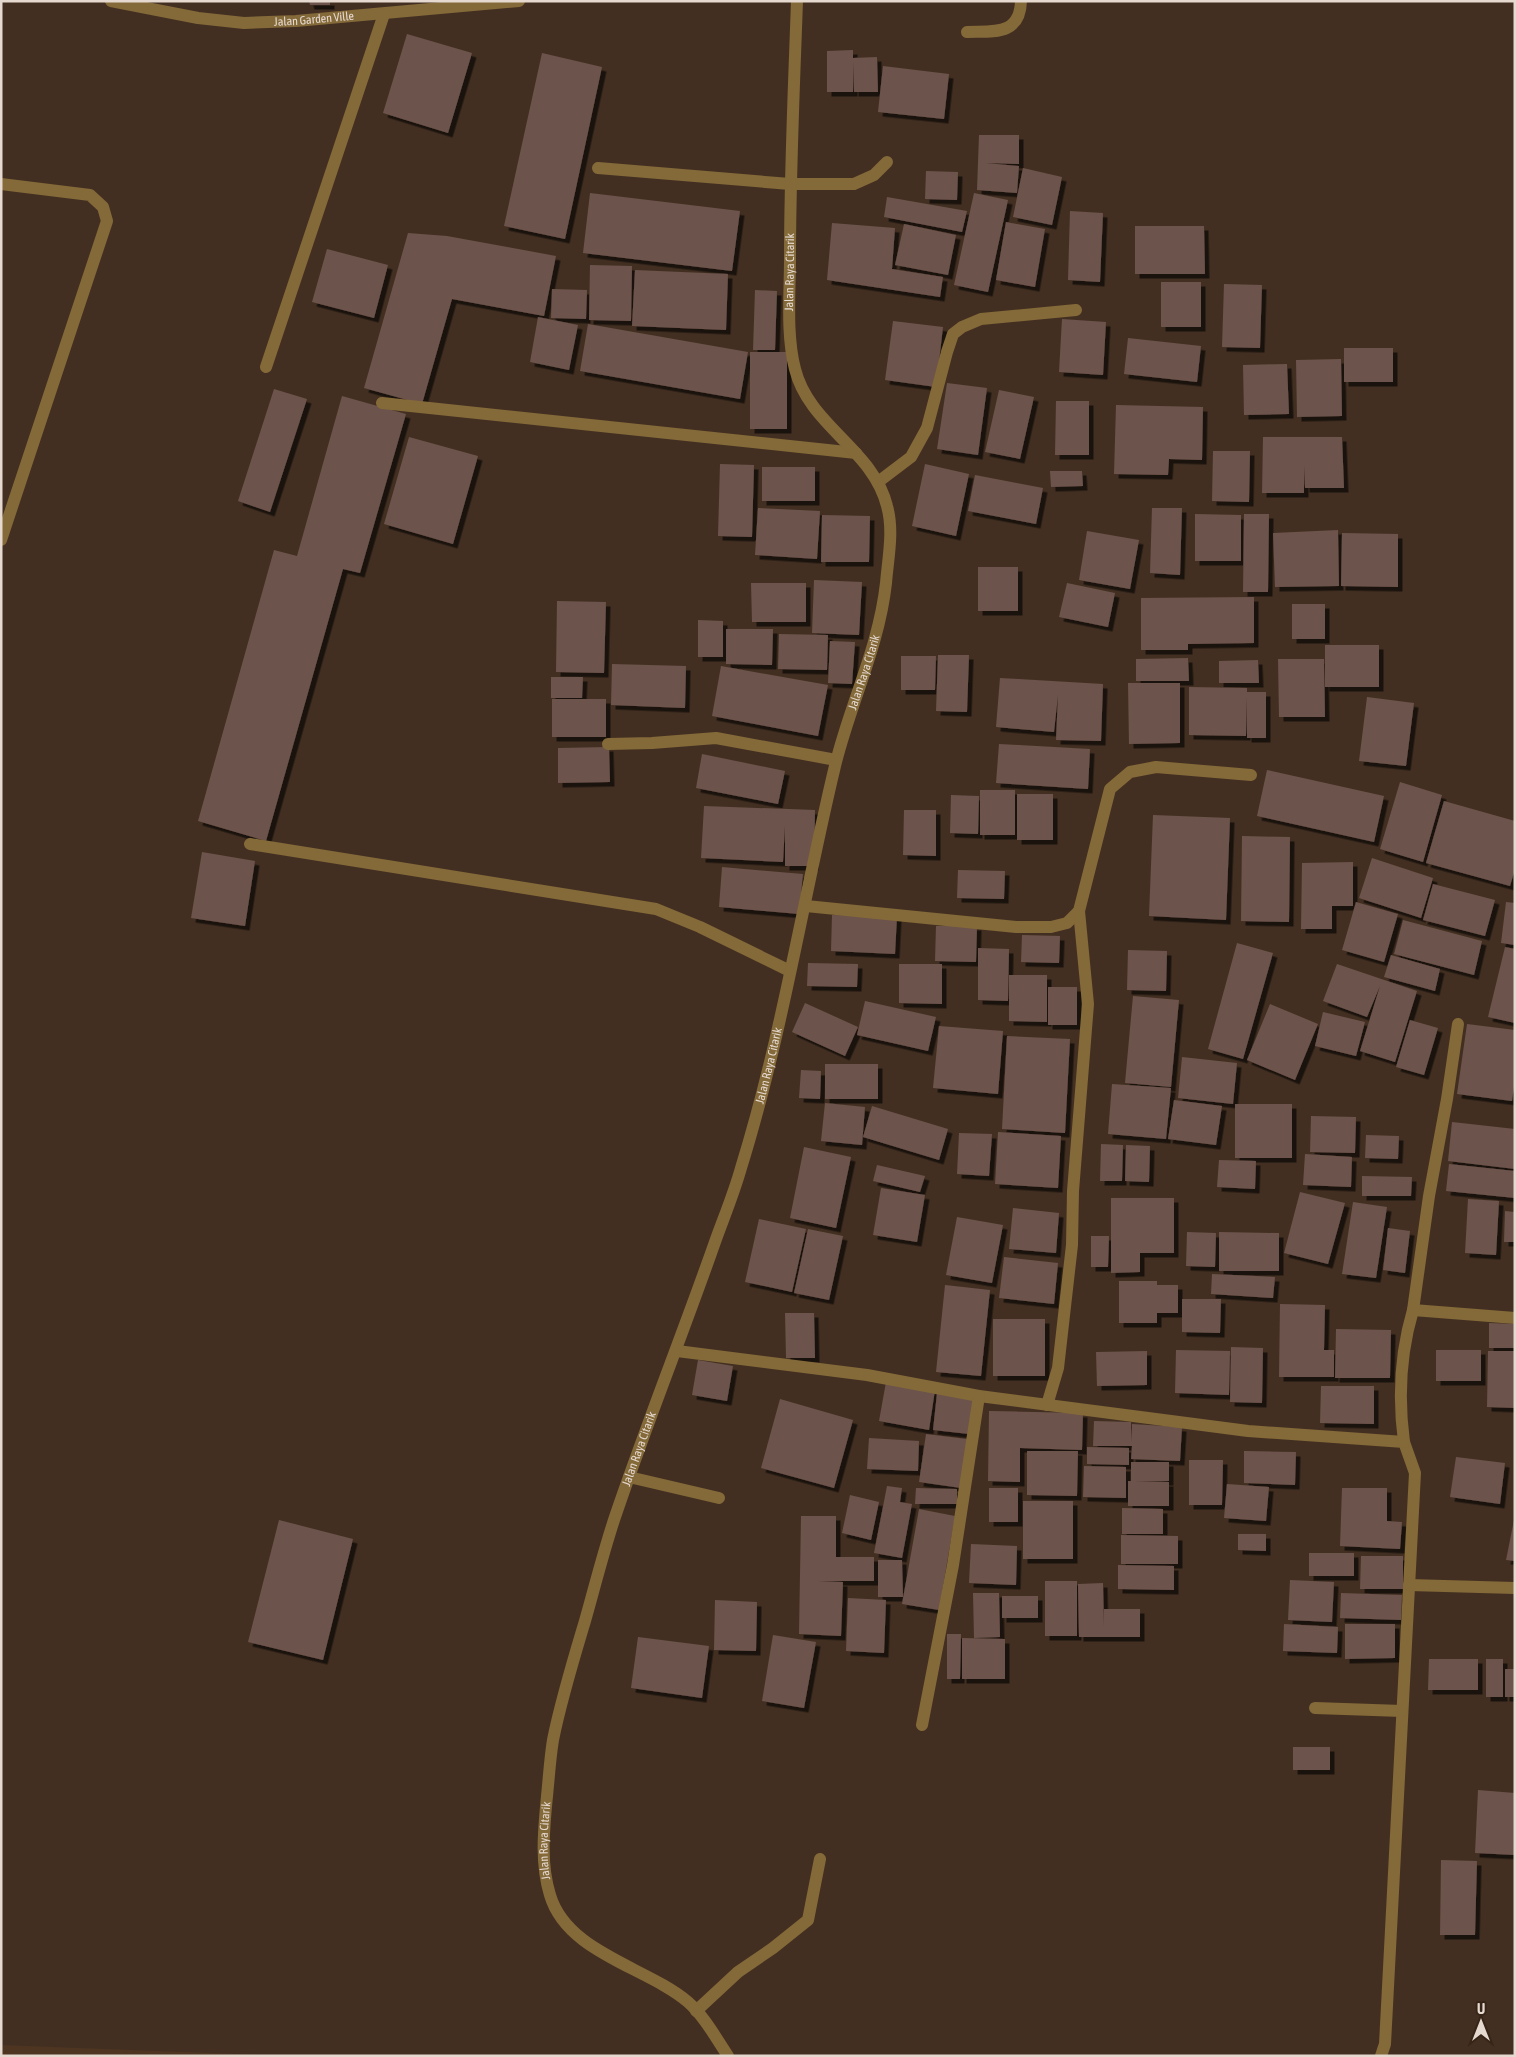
<svg xmlns="http://www.w3.org/2000/svg" width="1516" height="2057" viewBox="0 0 1516 2057" font-family="'Asap Condensed',sans-serif">
	<style>
		.built { fill: #4d3522 }
		.building { fill: #6c534b; filter: url(#shadow) }
		.lines { fill: none; stroke-linecap: round; stroke-linejoin: round }
		.minor { stroke: #846939; stroke-width: 12 }
		.labels { text-anchor: middle; dominant-baseline: central; stroke-width: 5; stroke-linejoin: round; paint-order: stroke }
		.street-label { font-size: 12px; fill: #e5d9d0; stroke: #372517 }
	</style>
	<defs>
		<filter id="shadow"><feDropShadow dx="4.5" dy="4.5" stdDeviation="0" flood-color="#0009"/></filter>
	</defs>
	<rect width="100%" height="100%" fill="#422f21"/>
	<path class="built" d="M1,2045l291,11h-291z"/>
	<path class="building" d="M309,1h21v4h-20z
		M407,34l65,19 -24,80 -65,-20z
		M853,50v8l24,-1 1,35h-24l-1,-30v30h-26v-41z
		M542,53l60,14 -37,172 -61,-13z
		M883,66l66,8 -5,45 -66,-7z
		M979,135h40v29l-33,-1 33,3 -2,27 -40,-3z
		M1023,168l39,9 -10,48 -39,-8z
		M926,171l32,1 -1,28 -32,-1z
		M590,193l150,18 -8,60 -149,-18z
		M974,193l34,7 -20,92 -34,-7z
		M887,197l80,14 -5,21 -78,-15z
		M1070,211l33,2 -3,69 -32,-2z
		M1006,222l39,7 -10,58 -39,-7z
		M832,223l63,5 -3,41 51,8 -3,20 -113,-17z
		M904,224l52,11 -8,40 -53,-10z
		M1135,226h69l1,48h-70z
		M408,233l39,3 109,20 -12,60 -92,-17 -30,105 -58,-16z
		M327,249l61,16 -14,53 -62,-16z
		M590,265l42,1 -1,55 -42,-1z
		M635,270l93,4 -2,56 -94,-4z
		M1161,282h40v45h-40z
		M1224,284l38,1 -2,63 -38,-1z
		M552,289l35,1 -1,29 -35,-1z
		M755,290l22,1 -2,59h-22z
		M538,317l40,8 -9,45 -39,-8z
		M1062,319l44,3 -3,53 -44,-3z
		M893,321l50,6 -7,60 -51,-7z
		M588,324l160,28 -8,47 -160,-28z
		M1128,338l73,8 -4,36 -73,-8z
		M1344,348h49v34h-49z
		M750,352h37v77h-37z
		M1341,359l1,57 -45,1 -1,-57z
		M1287,364l2,50 -45,1 -1,-50z
		M947,383l40,5 -9,67 -41,-6z
		M274,389l33,10 -37,113 -32,-11z
		M999,390l35,7 -14,62 -35,-7z
		M342,396l64,18 -46,159 -17,-4 -77,272 -68,-20 76,-271 23,6z
		M1056,401h33v54h-34z
		M1116,405l87,2 -1,53 -33,-1 -1,16 -54,-1z
		M409,437l69,19 -25,88 -69,-20z
		M1263,437h79l2,51h-39l-1,-22v27h-42z
		M1213,451h37l-1,51 -37,-1z
		M720,464l34,1 -2,72 -34,-1z
		M925,464l44,10 -13,62 -44,-10z
		M762,467h53v34h-53z
		M1050,471h32l1,15 -32,1z
		M975,475l68,13 -7,36 -68,-13z
		M758,508l62,3 -3,48 -62,-4z
		M1152,508h30l-2,67 -30,-2z
		M1195,514l46,1v46h-46z
		M1244,514h25l-1,78h-25z
		M822,515l48,1 -1,46h-48z
		M1338,530l1,56 -64,1 -2,-54z
		M1087,531l52,9 -9,49 -51,-9z
		M1342,533l56,1v53l-57,-1z
		M978,567h40v44h-40z
		M814,580l48,2 -3,53 -47,-2z
		M751,583h55v39h-54z
		M1067,583l48,10 -7,34 -49,-10z
		M1254,597v46l-66,1v6h-47v-52z
		M557,601l49,1 -2,71 -48,-1z
		M1292,604h33v35h-33z
		M698,620l25,1v36h-25z
		M726,629h47l-1,36 -46,-1z
		M779,634l49,1 -1,35 -49,-1z
		M830,641l25,1 -3,42 -24,-1z
		M1325,645h54v42h-54z
		M938,655h31l-2,57 -31,-1z
		M901,656h35l-1,34h-34z
		M1188,658l1,23h-53v-22z
		M1278,659h46l1,58h-46z
		M1258,660l1,23h-40v-22z
		M612,664l74,2 -1,42 -74,-3z
		M721,666l107,19 -10,51 -106,-20z
		M551,677h32l-1,21h-31z
		M1000,678l103,6 -2,57 -45,-1 2,-45 -4,37 -58,-5z
		M1128,683h52v60l-51,1z
		M1189,687l58,1v4h19v46h-19v-41l-1,39 -57,-1z
		M1367,697l47,6 -8,63 -47,-5z
		M552,699h54v38h-54z
		M999,744l91,5 -2,40 -92,-6z
		M609,747l1,35 -52,1v-35z
		M702,754l83,17 -7,33 -82,-16z
		M1267,770l117,26 -10,46 -117,-26z
		M1400,782l42,13 -19,67 -43,-13z
		M980,790h35v45h-35z
		M1017,794h36v46h-36z
		M951,795l28,1 -1,38 -28,-1z
		M1444,801l71,20v48l-5,17 -84,-23z
		M704,806l111,4 -1,56h-29v-40l-2,36 -82,-4z
		M904,810h32v46l-33,-1z
		M1153,815l77,3 -4,102 -77,-4z
		M1242,836l48,1 -1,85 -48,-1z
		M202,852l53,9 -10,65 -54,-8z
		M1372,858l61,20 -12,40 -62,-20z
		M1353,862v44h-21v23h-31l1,-66z
		M722,867l81,7 -4,40 -80,-7z
		M958,870l47,1 -1,28 -47,-1z
		M1433,884l62,16 -10,36 -62,-16z
		M1356,902l42,12 -14,48 -42,-12z
		M1506,902l9,1v42l-14,-2z
		M832,915l65,1 -2,38 -64,-3z
		M1403,920l79,21 -8,34 -80,-21z
		M936,926h41l-1,36 -41,-1z
		M1022,935l38,1 -1,27 -38,-1z
		M1237,943l36,10 -30,106 -35,-10z
		M1505,947l10,2v74l-27,-6z
		M978,948l31,1 -1,52 -30,-1z
		M1128,950l39,1 -1,40 -39,-1z
		M1391,955l49,14 -5,22 -51,-14z
		M808,963l50,1 -1,23 -50,-1z
		M899,964h43v40l-43,-1z
		M1337,964l80,27 -22,71 -35,-11 20,-65 -13,31 -44,-16z
		M1009,975h38v47l-38,-1z
		M1048,987h29v38h-29z
		M1133,996l46,4 -8,87 -46,-4z
		M865,1001l71,16 -8,34 -71,-16z
		M805,1003l53,24 -13,29 -53,-24z
		M1270,1004l48,20 -23,56 -48,-20z
		M1323,1012l42,10 -9,34 -41,-10z
		M1410,1020l28,8 -14,47 -28,-8z
		M1467,1024l48,6v49l-3,22 -55,-7z
		M939,1026l64,5 -5,63 -65,-6z
		M1007,1036l63,3 -5,94 -63,-4z
		M1182,1057l55,6 -4,41 -55,-6z
		M825,1064h53v35h-53z
		M801,1070l20,1 -1,28 -21,-1z
		M1112,1084l59,4 -5,51 -58,-5z
		M1174,1100l48,6 -6,39 -48,-6z
		M825,1103l40,4 -3,38 -41,-4z
		M1235,1104h57v54h-57z
		M872,1106l76,23 -9,31 -76,-23z
		M1311,1116l45,1 -1,36 -45,-1z
		M1452,1122l63,7v40l-67,-8z
		M998,1132l63,4 -3,52 -63,-4z
		M959,1133l33,1 -3,42 -32,-2z
		M1366,1135l33,1 -1,23 -33,-1z
		M1101,1144l22,1 -1,36h-22z
		M1126,1145l24,1 -1,36 -24,-1z
		M804,1147l47,10 -15,71 -46,-10z
		M1305,1154l47,3 -1,30 -48,-2z
		M1219,1160l37,1 -1,28 -38,-2z
		M1449,1164l66,7v27l-69,-7z
		M877,1165l48,11 -5,16 -47,-11z
		M1362,1176l50,1 -1,19h-49z
		M881,1188l44,7 -8,47 -44,-7z
		M1300,1192l45,11 -17,61 -44,-11z
		M1111,1198h63v55h-34v19l-29,1z
		M1468,1199l31,2 -3,54 -31,-2z
		M1353,1202l34,5 -11,71 -34,-4z
		M1013,1208l46,5 -3,40 -47,-4z
		M1505,1211l10,1v30h-11z
		M957,1217l46,8 -11,58 -46,-8z
		M759,1219l47,10 -14,63 -47,-10z
		M1388,1228l22,3 -5,42 -22,-3z
		M808,1229l35,7 -14,64 -35,-7z
		M1187,1232l29,1 -1,34 -29,-1z
		M1219,1232l60,1v38h-60z
		M1091,1236h18l-1,31h-17z
		M1004,1257l54,6 -4,41 -55,-6z
		M1212,1274l63,3 -2,21 -62,-4z
		M1119,1281h38v4h21v28h-21v10h-38z
		M945,1285l45,5 -9,86 -45,-4z
		M1182,1299h39l-1,34 -38,-1z
		M1280,1304l45,1 -1,45h10v27h-55z
		M785,1313h29l1,45h-29z
		M993,1319h52v57h-52z
		M1489,1323l26,1v24h-26z
		M1336,1329l55,1 -1,48h-55z
		M1231,1347l32,1 -1,55 -32,-1z
		M1176,1350l54,1 -1,44 -54,-2z
		M1436,1350h45v31h-45z
		M1147,1351v34l-50,1 -1,-34z
		M1488,1351h27v57l-28,-1z
		M698,1360l35,6 -6,35 -35,-6z
		M886,1382l49,8 -6,40 -50,-9z
		M1321,1386h53v38l-54,-1z
		M937,1393l37,3 -5,38 -36,-4z
		M780,1399l73,21 -19,68 -73,-20z
		M989,1411l94,2 -1,37 -62,-2v34l-32,-1z
		M1094,1421l37,1v20l1,-18 50,3 -2,34 -49,-2 1,-13h-39z
		M926,1434l41,5 -6,49 -42,-6z
		M869,1438l50,3 -1,30 -51,-2z
		M1087,1447l42,1v17l-42,-1z
		M1027,1451h51l-1,45 -50,-1z
		M1244,1451l52,1 -1,33 -51,-2z
		M1456,1457l49,6 -5,41 -50,-7z
		M1189,1460h34l-1,45h-33z
		M1131,1462h38v19l-34,1h34v24h-41v-25h3z
		M1084,1466l42,1v31l-43,-1z
		M1227,1484l42,3 -3,34 -42,-3z
		M887,1486l15,2 -2,14 12,2 -10,54 -28,-5z
		M916,1488l41,1v15h-42z
		M989,1488h29v34h-29z
		M1342,1488h45v33l15,1 -2,27 -60,-3z
		M850,1495l29,7 -8,38 -29,-7z
		M1023,1501h50v58h-50z
		M1122,1508l41,1v25h-41z
		M919,1509l36,7 -16,94 -37,-6z
		M801,1516h35v41h38v24h-56l25,1 -2,54 -42,-2z
		M279,1520l74,19 -30,121 -75,-18z
		M1514,1520h1v41l-9,-1z
		M1238,1534h28v17l-28,-1z
		M1121,1535l57,1v28h-57z
		M971,1544l46,2 -1,39 -47,-2z
		M1309,1553h45v23h-45z
		M1361,1556h42v33h-43z
		M878,1560h24l1,37h-25z
		M1118,1565l56,1v24l-56,-1z
		M1290,1580l44,2 -2,40 -44,-2z
		M1045,1581h32v55h-32z
		M1103,1583l1,44v-18h36v28h-61l-1,-53z
		M973,1593h26l1,44 -26,1z
		M1341,1593l61,2 -1,25 -61,-2z
		M1002,1596h36v22h-36z
		M848,1598l38,2 -2,53 -38,-2z
		M715,1600l42,2 -1,49 -42,-1z
		M1284,1624l54,3 -1,26 -54,-2z
		M1345,1624h50v34l-50,1z
		M947,1634h14l-1,45h-13z
		M773,1635l43,7 -12,66 -42,-7z
		M638,1637l71,9 -7,52 -71,-10z
		M962,1638l43,1v40h-43z
		M1429,1659h49v31h-50z
		M1486,1659h17v38h-17z
		M1505,1669h10v28h-10z
		M1293,1747h37v23h-37z
		M1478,1790l37,3v62l-40,-2z
		M1441,1860l36,1 -2,74h-35z"/>
	<g class="lines">
		<g class="minor">
			<path id="s1" d="M111,1l87,17 46,5 52,-2 223,-20"/>
			<path d="M967,32c26,-1 53,4 54,-31"/>
			<path d="M598,168l192,16h64l20,-9 13,-13"/>
			<path d="M1,184l89,11 13,12 4,14 -106,319"/>
			<path d="M266,367l118,-353"/>
			<path d="M382,403l474,50"/>
			<path d="M878,482l33,-25 16,-29 20,-76 6,-18 9,-7 19,-8 95,-9"/>
			<path d="M608,744l44,-1 64,-5 120,22"/>
			<path d="M250,844l406,65 44,18 90,44"/>
			<path d="M806,906l210,21h35l16,-4 12,-12 31,-122 20,-17 26,-5 95,8"/>
			<path d="M1413,1310l102,8"/>
			<path d="M677,1351l190,24 112,21 269,35 156,11 11,31 -30,571 -4,12"/>
			<path d="M1047,1405l11,-37 14,-123 1,-54 15,-187 -9,-93"/>
			<path d="M1404,1442c-6,-45 -4,-88 9,-132l16,-114 18,-97 11,-75"/>
			<path d="M629,1477l90,21"/>
			<path d="M1409,1585l106,3"/>
			<path d="M1315,1708l87,3"/>
			<path d="M922,1725l31,-160 26,-169"/>
			<path d="M696,2011l42,-39 35,-24 35,-28 12,-61"/>
			<path id="s2" d="M728,2056c-12,-18 -24,-40 -40,-54 -41,-35 -121,-49 -138,-107 -10,-32 -6,-67 -3,-99 2,-19 3,-38 6,-56 8,-40 20,-79 32,-119 10,-35 19,-72 31,-107 31,-91 67,-181 99,-272 9,-25 19,-49 26,-74 41,-132 62,-269 94,-402 15,-62 44,-119 51,-183 2,-25 8,-52 1,-77 -14,-57 -78,-80 -92,-137 -9,-35 -5,-75 -5,-111 0,-86 4,-171 7,-257"/>
		</g>
	</g>
	<g class="labels">
		<g class="street-label">
			<text stroke="none"><textPath href="#s1" startOffset="205">Jalan Garden Ville</textPath></text>
			<text stroke="none"><textPath href="#s2" startOffset="1950">Jalan Raya Citarik</textPath></text>
			<text stroke="none"><textPath href="#s2" startOffset="1516">Jalan Raya Citarik</textPath></text>
			<text stroke="none"><textPath href="#s2" startOffset="1111">Jalan Raya Citarik</textPath></text>
			<text stroke="none"><textPath href="#s2" startOffset="706">Jalan Raya Citarik</textPath></text>
			<text stroke="none"><textPath href="#s2" startOffset="301">Jalan Raya Citarik</textPath></text>
		</g>
	</g>
	<rect width="1516" height="2057" fill="none" stroke="#e5d9d0" stroke-width="5"/>
	<g transform="translate(1481 2022)" stroke="#372517" stroke-width="4" paint-order="stroke">
	<path d="M0-4L9 19L0 12L-9 19Z" fill="#e5d9d0"/>
	<text y="-8" font-size="14" font-weight="bold" text-anchor="middle" fill="#e5d9d0">U</text>
	</g>
</svg>
